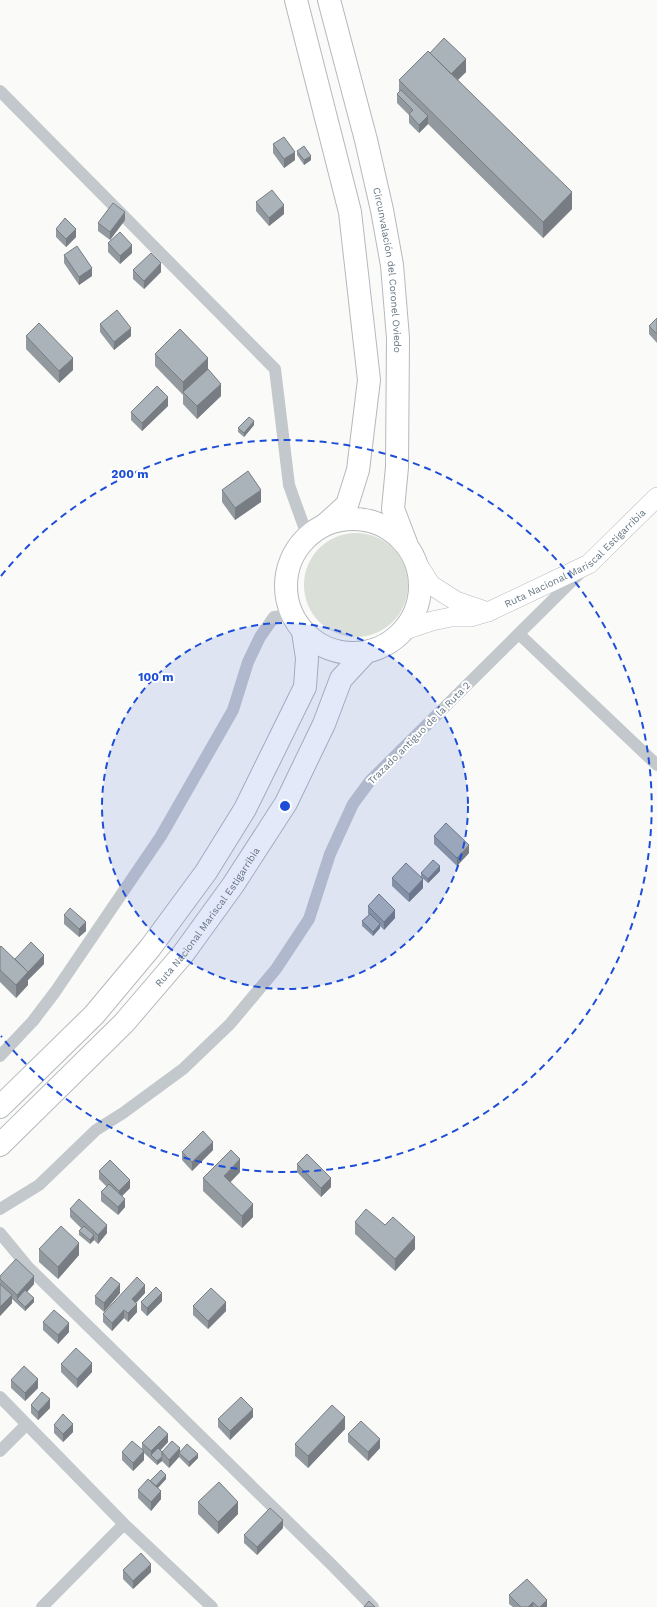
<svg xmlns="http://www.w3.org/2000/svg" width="657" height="1607" viewBox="0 0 657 1607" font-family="'Work Sans',sans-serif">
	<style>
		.green { fill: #dadfd7 }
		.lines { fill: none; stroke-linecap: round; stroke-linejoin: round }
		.primary-casing { stroke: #b5babe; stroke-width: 20 }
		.highway-casing { stroke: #b4b9bd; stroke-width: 24 }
		.street { stroke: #c3c8cc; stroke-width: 12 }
		.primary { stroke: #fff; stroke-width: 19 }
		.highway { stroke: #fff; stroke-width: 22 }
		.wall { fill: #929a9f }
		.shaded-wall { fill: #777d82 }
		.building { fill: #aab3b9; stroke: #777d82 }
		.ring { fill: none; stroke: #1d4ed8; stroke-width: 2; stroke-dasharray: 7 5 }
		.labels { text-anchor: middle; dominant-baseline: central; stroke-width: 4; stroke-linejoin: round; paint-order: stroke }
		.street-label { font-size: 10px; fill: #657683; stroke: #fff }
		.centre { fill: #1d4ed8; stroke: #fff; stroke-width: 2 }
		.ring-label { font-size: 12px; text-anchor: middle; font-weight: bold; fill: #1d4ed8; stroke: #fff; stroke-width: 4; stroke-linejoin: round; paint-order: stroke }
	</style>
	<rect width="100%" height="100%" fill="#fafaf8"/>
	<path class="green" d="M304 585a52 52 0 1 1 104 0a52 52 0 1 1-104 0Z"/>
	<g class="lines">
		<g class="primary-casing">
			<g id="primary">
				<path d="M417,563l14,22 25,16 32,11"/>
				<path id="s1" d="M405,630l27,-9 19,-4h20l17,-5 101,-48 68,-67"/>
			</g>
		</g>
		<g class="highway-casing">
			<g id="highway">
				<path d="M296,0l54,212 19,168 -11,90 -11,35 -21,19"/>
				<path id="s2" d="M329,0l37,140 16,70 10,55 6,73 -1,129 -4,42 13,34"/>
				<circle cx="353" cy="586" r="67"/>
				<path d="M0,1107l94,-92 56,-67 56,-76 39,-63 60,-122 2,-29 -4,-26"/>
				<path id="s3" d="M0,1145l124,-122 59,-69 50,-69 53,-82 38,-79 17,-45 24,-26"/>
			</g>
		</g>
		<path class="street" d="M0,91l275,278 14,116 18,50
			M519,634l138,131
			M0,1056l33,-35 22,-29 106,-156 72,-126 15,-48 12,-25 14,-20 17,-2
			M0,1209l39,-24 57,-55 27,-17 60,-44 47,-45 46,-55 33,-50 21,-65 23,-50 17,-23 211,-209
			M0,1233l28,34 304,298 41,42
			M0,1397l124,127 88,83
			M0,1451l26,-26
			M42,1607l82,-83"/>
		<use href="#primary" class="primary"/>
		<use href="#highway" class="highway"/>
	</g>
	<path class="wall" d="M430,53l36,19 -8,8 114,129 -29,29 -115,-114 -9,9 -10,-10v-8l-12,-12v-9l2,-2v-12z
		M273,144l22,16 -11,8 -11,-15z
		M297,151l14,9 -7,5 -7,-10z
		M256,202l28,12 -15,12 -13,-15z
		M125,220l-15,20 -12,-9v-8z
		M56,229l20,8 -10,10 -10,-10z
		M108,243l24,10 -12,11 -12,-12z
		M64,255l28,21 -13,9 -15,-22z
		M133,270l28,2 -17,17 -11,-10z
		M657,318v25l-8,-9v-8z
		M100,324l31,12 -17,14 -14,-18z
		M26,336l47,34 -14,13 -33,-34z
		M155,354l53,15 13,27 -24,23 -14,-15v-9l-28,-29z
		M168,406l-26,25 -11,-11v-8z
		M254,425l-10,12 -6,-5v-4z
		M222,490l39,12 -26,18 -13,-18z
		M434,836l35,17 -12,13 -23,-22z
		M440,871l-12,12 -7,-6v-4z
		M392,878l31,10 -14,14 -17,-16z
		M368,906l27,12 -11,12 -4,-4v2l-7,8 -11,-10v-5l7,-6 -1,-1z
		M64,915l22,16 -7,6 -15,-13z
		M0,947l15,12 29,5 -16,16v5l-12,13 -16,-16z
		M213,1150l-21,21 -10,-11v-8z
		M297,1164l34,23 -10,10 -24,-25z
		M99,1171l31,17 -8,8 3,11 -7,8 -17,-14v-9l6,-5 -8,-8z
		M240,1172l-10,10 23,35 -11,11 -39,-37v-13z
		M70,1209l37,24 -9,11 -4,-4 -4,4 -11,-9v-4l2,-3 -11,-11z
		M355,1222l30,3 30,24 -20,22 -40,-37z
		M39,1249l40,6 -21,24 -19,-17z
		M0,1276l34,8 -7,8 7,10 -9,9 -13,-12v4l-12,13z
		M120,1293l-16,19 -9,-8v-8z
		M145,1293l-9,10 1,9 -9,10 -4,-4 -12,13 -9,-9v-8z
		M162,1301l-15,15 -6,-6v-8z
		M193,1306l33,5 -18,18 -15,-14z
		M43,1322l26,10 -11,12 -15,-14z
		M61,1364l31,8 -15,16 -16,-16z
		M11,1380l27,8 -13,13 -14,-13z
		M31,1405l19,3 -12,12 -7,-7z
		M253,1417l-23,23 -12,-13v-8z
		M54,1425l19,7 -10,10 -9,-9z
		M345,1429l-37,39 -13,-12v-12z
		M348,1434l32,14 -12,13 -20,-19z
		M168,1442l-7,8 1,2h18l18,6 -9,9 -10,-10 -10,11 -7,-7 -5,4 -13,-12v7l-11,11 -11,-11v-8l20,-2v-7z
		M166,1479l-8,9 3,11 -10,12 -13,-13v-8l12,-9z
		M198,1502l40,12 -20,20 -20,-20z
		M283,1528l-26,27 -13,-12v-8z
		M123,1570l28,2 -18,17 -10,-10z
		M527,1579l20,28h-34l-4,-3v-9z"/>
	<path class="shaded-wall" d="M466,59v13l-17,16v-12z
		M428,116v8l-9,9v-8z
		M295,152v8l-11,8v-9z
		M311,156v4l-7,5v-5z
		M572,192v17l-29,29v-16z
		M284,205v9l-15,12v-8z
		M125,212v8l-15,20v-8z
		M76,229v8l-10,10v-8z
		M132,245v8l-12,11v-8z
		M161,263v9l-17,17v-8z
		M92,268v8l-13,9v-8z
		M131,328v8l-17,14v-8z
		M73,358v12l-14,13v-12z
		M208,358v12l-25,22v3v-13z
		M221,384v12l-24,23v-13z
		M168,397v9l-26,25v-8z
		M254,421v4l-10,12v-4z
		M261,490v12l-26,18v-12z
		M469,845v8l-12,13v-8z
		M440,866v5l-12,12v-4z
		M423,879v9l-14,14v-8z
		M395,910v8l-11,12v-8z
		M86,922v9l-7,6v-8z
		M380,924v4l-7,8v-4z
		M44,955v9l-16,16v5l-12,13v-13z
		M213,1142v8l-21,21v-9z
		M240,1159v13l-16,17v-13z
		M331,1178v9l-10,10v-9z
		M130,1180v8l-11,11v-8z
		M125,1199v8l-7,8v-8z
		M253,1204v13l-11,11v-12z
		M107,1225v8l-9,11v-9z
		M94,1235v5l-4,4v-4z
		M415,1237v12l-20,22v-12z
		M79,1243v12l-21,24v-12z
		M34,1276v8l-15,17 -2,-2v4v-8z
		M120,1284v9l-16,19v-9z
		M145,1285v8l-13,14v-8z
		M162,1293v8l-15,15v-8z
		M12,1295v8l-12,13v-9z
		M34,1298v4l-9,9v-4z
		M226,1302v9l-18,18v-8z
		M137,1304v8l-9,10v-9z
		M124,1310v8l-12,13v-8z
		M69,1323v9l-11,12v-9z
		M92,1363v9l-15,16v-9z
		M38,1379v9l-13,13v-8z
		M50,1399v9l-12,12v-8z
		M253,1409v8l-23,23v-9z
		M345,1417v12l-37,39v-12z
		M73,1424v8l-10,10v-8z
		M168,1434v8l-15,15 -2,-2v-4z
		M380,1439v9l-12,13v-9z
		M180,1448v6l-1,-1v4l-10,11v-8z
		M144,1451v9l-11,11v-8z
		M198,1454v4l-9,9v-5z
		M162,1457v4l-5,4v-4z
		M166,1475v4l-12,13v-4z
		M161,1491v8l-10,12v-9z
		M238,1502v12l-20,20v-12z
		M283,1520v8l-26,27v-8z
		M151,1564v8l-18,17v-8z
		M547,1600v7h-7z
		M533,1602v5h-5z"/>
	<path class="building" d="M444,38l22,21 -15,15 -21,-21z
		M428,51l144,141 -29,30 -144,-142z
		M401,90l27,26 -9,9 -10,-11 4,-4 -16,-16z
		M284,137l11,15 -11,7 -11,-15z
		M304,146l7,10 -7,4 -7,-9z
		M272,190l12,15 -15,13 -13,-16z
		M113,203l12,9 -15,20 -12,-9z
		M65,218l11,11 -10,10 -10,-10z
		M120,232l12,13 -12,11 -12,-13z
		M77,246l15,22 -13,9 -15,-22z
		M151,253l10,10 -17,18 -11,-11z
		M117,310l14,18 -17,14 -14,-18z
		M657,318v16l-8,-8z
		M39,323l34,35 -14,13 -33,-35z
		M180,329l28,29 -25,24 -28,-28z
		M208,369l13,15 -24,22 -14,-14z
		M157,386l11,11 -26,26 -11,-11z
		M249,417l5,4 -10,12 -6,-5z
		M248,471l13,19 -26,18 -13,-18z
		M446,823l23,22 -12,13 -23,-22z
		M433,860l7,6 -12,13 -7,-6z
		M406,863l17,16 -14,15 -17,-16z
		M379,894l16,16 -11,12 -16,-16z
		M70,908l16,14 -7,7 -15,-14z
		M370,914l10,10 -7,8 -11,-11z
		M31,942l13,13 -16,17 -13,-13z
		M1,946l27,26 -12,13 -16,-15v-23z
		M203,1131l10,11 -21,20 -10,-10z
		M231,1150l9,9 -16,17 29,28 -11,12 -39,-38z
		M307,1154l24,24 -10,10 -24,-24z
		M110,1160l20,20 -11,11 -20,-20z
		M109,1184l16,15 -7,8 -17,-15z
		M79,1199l28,26 -9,10 -28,-26z
		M366,1209l19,16 8,-8 22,20 -20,22 -40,-37z
		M61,1226l18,17 -21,24 -19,-18z
		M84,1226l10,9 -4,5 -11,-9z
		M16,1259l18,17 -17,19 -17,-16v-3z
		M111,1277l9,7 -16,19 -9,-7z
		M137,1277l8,8 -13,14 5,5 -9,9 -4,-3 -12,13 -9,-9z
		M0,1284l12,11 -12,12z
		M156,1287l6,6 -15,15 -6,-6z
		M211,1288l15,14 -18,19 -15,-15z
		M25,1290l9,8 -9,9 -8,-8z
		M54,1310l15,13 -11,12 -15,-13z
		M76,1348l16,15 -15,16 -16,-15z
		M24,1366l14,13 -13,14 -14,-13z
		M42,1392l8,7 -12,13 -7,-7z
		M241,1397l12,12 -23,22 -12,-12z
		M332,1405l13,12 -37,39 -13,-12z
		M63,1414l10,10 -10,10 -9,-9z
		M361,1421l19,18 -12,13 -20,-18z
		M159,1426l9,8 -17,17 -9,-8z
		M132,1441l12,10 -11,12 -11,-11z
		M172,1441l8,7 -11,12 -7,-8z
		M187,1444l11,10 -9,8 -10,-9z
		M158,1448l4,4v5l-5,4 -6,-6z
		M161,1470l5,5 -10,11 -6,-5z
		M148,1479l13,12 -10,11 -13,-12z
		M219,1482l19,20 -20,20 -20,-20z
		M270,1508l13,12 -26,27 -13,-12z
		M141,1553l10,11 -18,17 -10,-11z
		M527,1579l20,21 -7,7h-2l-5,-5 -5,5h-7l-12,-12z
		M369,1601l6,6h-11z"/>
	<circle cx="285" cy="806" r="183" fill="#1d4ed8" fill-opacity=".12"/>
	<g class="ring">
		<circle cx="285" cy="806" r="183"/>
		<path d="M1 576A366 366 0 1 1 1 1036"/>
	</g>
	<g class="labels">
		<g class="street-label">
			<text stroke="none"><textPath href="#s2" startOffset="277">Circunvalación del Coronel Oviedo</textPath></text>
			<text stroke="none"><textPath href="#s1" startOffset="189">Ruta Nacional Mariscal Estigarribia</textPath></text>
			<text transform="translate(419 733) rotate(-45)">Trazado antiguo de la Ruta 2</text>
			<text stroke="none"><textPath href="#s3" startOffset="309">Ruta Nacional Mariscal Estigarribia</textPath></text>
		</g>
	</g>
	<circle cx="285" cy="806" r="6" class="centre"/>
	<g class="ring-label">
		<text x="130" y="478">200 m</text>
		<text x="156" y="681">100 m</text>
	</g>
</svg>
